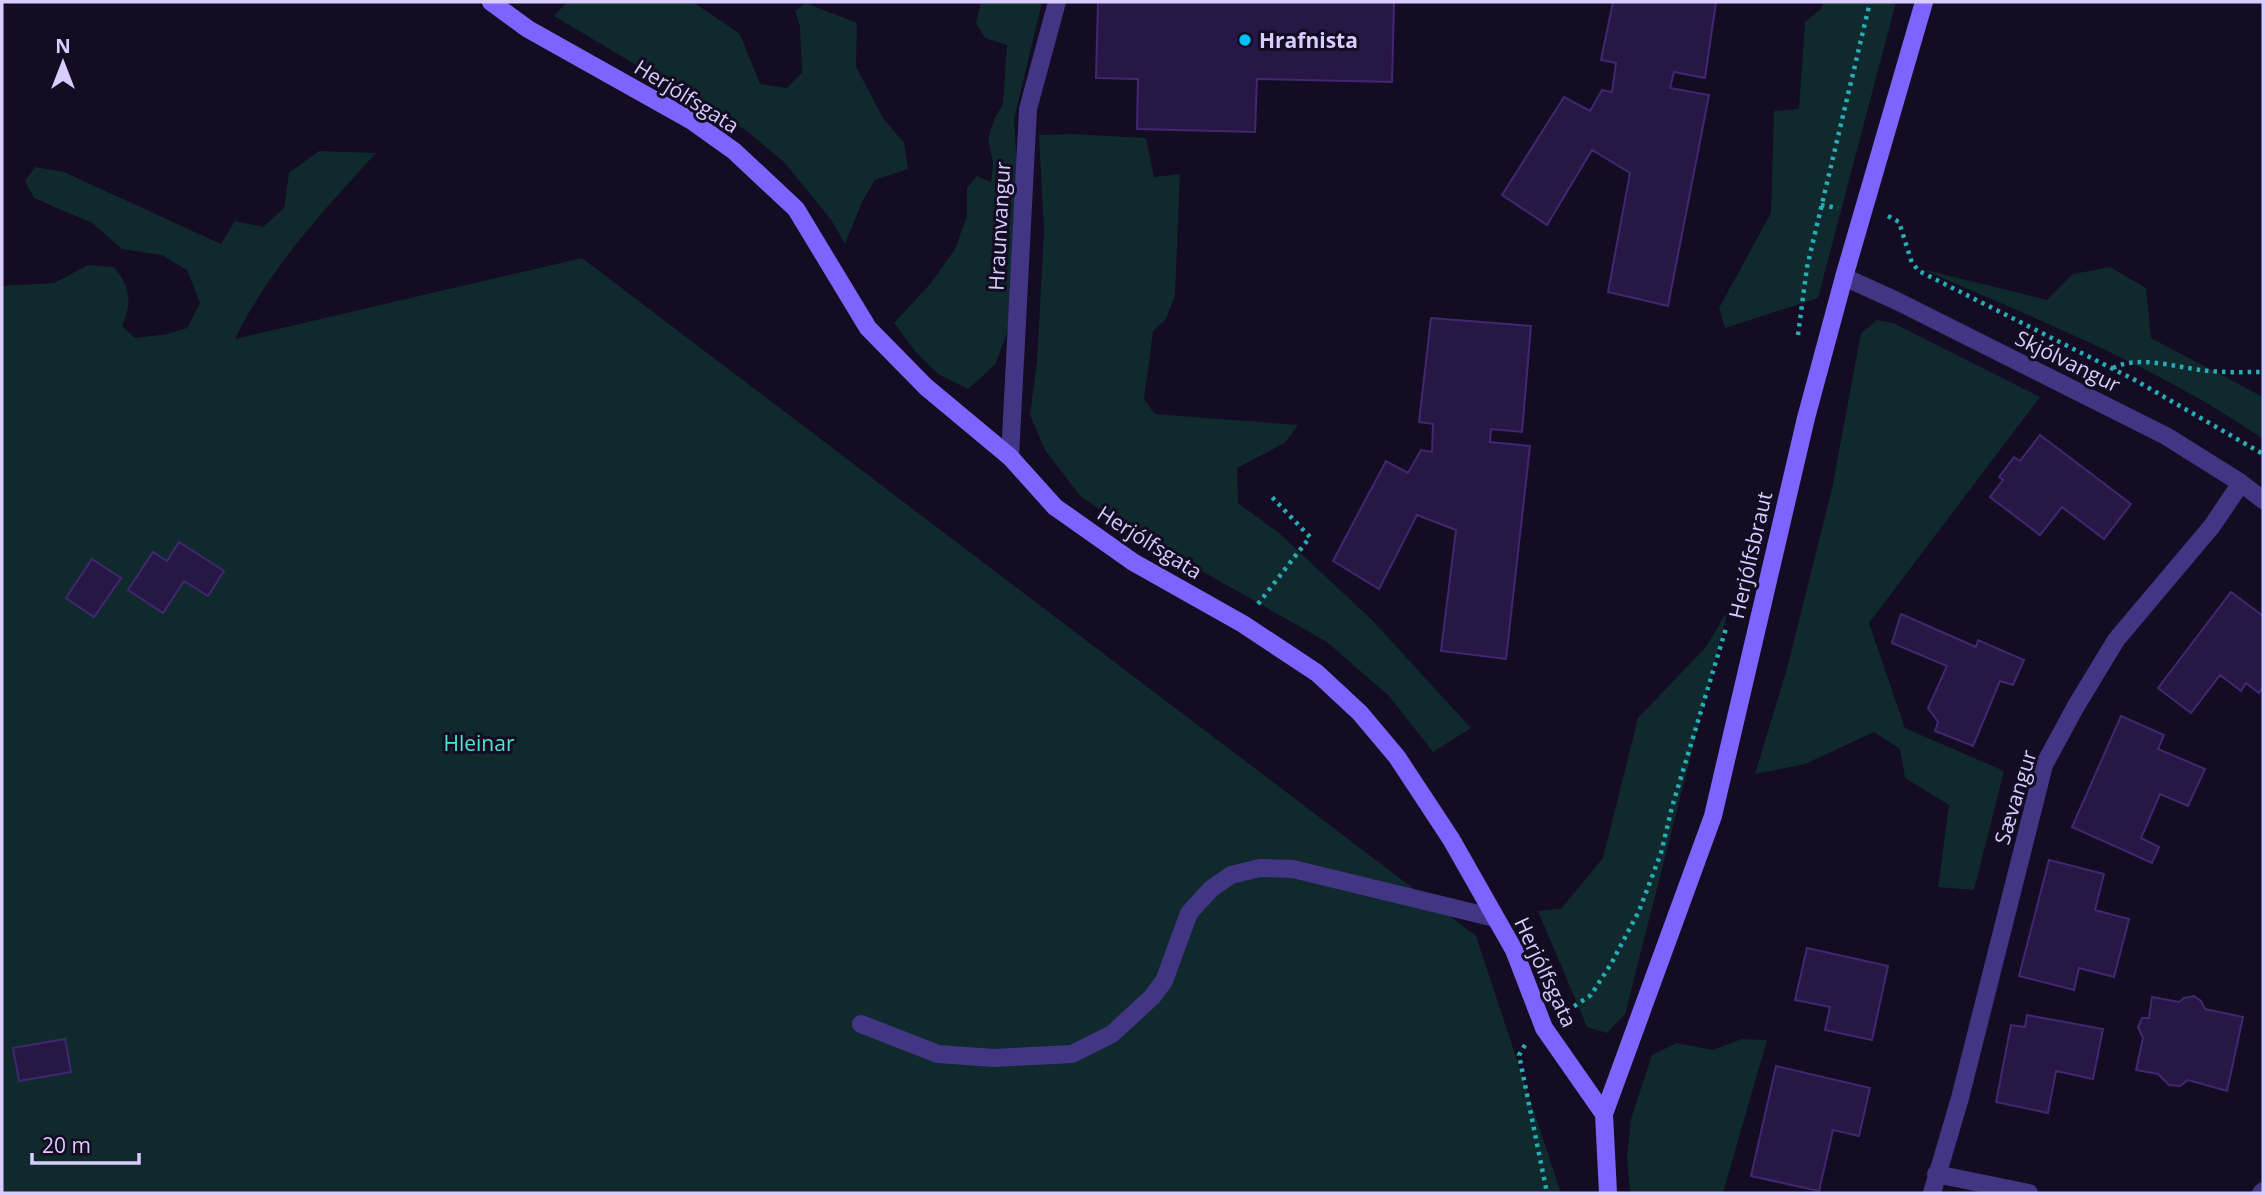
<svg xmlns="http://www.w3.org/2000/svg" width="2265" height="1195" viewBox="0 0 2265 1195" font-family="'Open Sans',sans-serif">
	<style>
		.green { fill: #0f292c }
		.building { fill: #261744; stroke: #402871; stroke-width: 2 }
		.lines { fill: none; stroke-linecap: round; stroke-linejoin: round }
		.path { stroke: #28adb8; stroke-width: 4.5; stroke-dasharray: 3.5 5; stroke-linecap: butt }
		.lane { stroke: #423583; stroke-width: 18 }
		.street { stroke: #423583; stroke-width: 18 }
		.secondary { stroke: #7d64ff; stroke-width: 18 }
		.poi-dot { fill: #00bef8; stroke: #130c22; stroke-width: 2.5 }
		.labels { text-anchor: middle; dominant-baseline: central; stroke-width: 6; stroke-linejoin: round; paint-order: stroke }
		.poi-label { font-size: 21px; font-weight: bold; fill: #d9cdff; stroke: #130c22; text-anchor: start }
		.street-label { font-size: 21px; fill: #d9cdff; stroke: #130c22 }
		.park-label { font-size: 21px; fill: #53e4d4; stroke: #130c22 }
	</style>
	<rect width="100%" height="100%" fill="#130c22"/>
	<path class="green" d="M567,2h126l47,32 20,50 27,4 15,-15 -2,-47 -5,-15 11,-8 51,20 -1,44 27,51 21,25 4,26 -33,11 -13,22 -17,42 -13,-23 -47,-58 -38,-32 -193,-115z
		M981,2h61l-28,118 4,60 -8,145 -15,40 -27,24 -30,-15 -23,-23 -21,-28 37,-40 24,-34 12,-33v-28l10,-12 14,6 2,-18 -5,-25 5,-17 10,-19 4,-58 -22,-7 -9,-15z
		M1824,2h72l-78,296 -93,30 -6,-20 52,-95 3,-102 25,-2 6,-87 16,-13z
		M1072,134l74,4 8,39 26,-3 -5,122 -9,23 -13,12 -9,68 11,15 143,11 -13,18 -48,25 1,35 41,30 93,87 99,108 -38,24 -44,-56 -62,-54 -173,-98 -73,-47 -36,-47 -15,-35 7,-54 7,-129 -5,-97z
		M319,151l57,2c-52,57 -107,116 -141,186l347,-81 894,678 85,257h-1559v-907l52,-3 34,-18 26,2c17,22 18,34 8,59l13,12 32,-4 20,-6 13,-25 -13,-33 -25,-15 -40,-6 -30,-26 -58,-25 -9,-17 10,-14 29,5 157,72 14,-23 28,6 21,-19 5,-35z
		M2110,267l36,21 5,50 112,59v42c-104,-72 -225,-119 -341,-170l125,31 26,-26z
		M1877,320l16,3 147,74 -171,226 36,105 99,43 -30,119 -36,-3 11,-82 -44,-27 -5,-29 -26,-17 -69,32 -50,10 33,-109 44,-176 29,-156z
		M1728,610l-103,404 -18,19 -20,-6 -49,-116 23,-2 42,-51 35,-140 67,-70z
		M1742,1039l25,1 -44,153h-93l-3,-35 4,-39 21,-64 25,-12 35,7z"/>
	<path class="building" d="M1098,2h296l-2,80 -135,-3 -2,53 -118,-3 1,-50 -42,-1z
		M1613,2h103l-11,76 -31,-6 -4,16 39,7 -41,211 -60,-14 22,-119 -38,-23 -45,75 -45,-30 62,-98 26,14 12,-21 10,2 4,-29 -15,-3z
		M1431,318l100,8 -9,106 -31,-3 -1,13 40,4 -24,213 -65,-8 15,-121 -39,-15 -38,74 -46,-28 53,-100 22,12 13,-23 11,2 1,-28 -14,-2z
		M2040,435l91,69 -27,35 -42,-32 -22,28 -50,-38 13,-17 -4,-3 15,-20 6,4z
		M179,542l45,29 -16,25 -24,-15 -21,32 -35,-23 25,-38 14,9z
		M92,559l29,19 -27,39 -28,-19z
		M2231,592l32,24v71l-4,6 -13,-10 -5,8 -21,-16 -29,38 -33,-25z
		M1901,614l75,33 2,-7 46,20 -11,25 -13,-4 -27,65 -38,-15 3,-9 -10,-14 19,-42 -55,-23z
		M2121,716l43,19 -6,14 47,20 -17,37 -28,-12 -19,44 18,9 -7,16 -80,-36z
		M2049,860l55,14 -9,36 34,9 -15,58 -35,-9 -5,22 -55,-14z
		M1807,948l81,18 -16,74 -47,-10 5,-23 -35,-7z
		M2194,996l7,5 4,8 38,8 -16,74 -39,-11 -8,6 -11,-1 -11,-11 -22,-4 7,-32 -5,-11 4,-9h7l3,-21 27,5 5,-4z
		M2027,1015l76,14 -10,50 -37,-8 -8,42 -52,-11 15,-77 14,2z
		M65,1039l6,33 -52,9 -6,-33z
		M1776,1066l94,22 -11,48 -26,-6 -14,61 -68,-15z"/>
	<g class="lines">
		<path class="path" d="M1821,205l17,3
			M1888,216l11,6 13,41 7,8 214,108 130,75
			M1798,335l9,-68 63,-265
			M2113,368c24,-13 63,-1 88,2 20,3 42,2 62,2
			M1258,604l52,-67 -41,-43
			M1567,1011l24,-16 20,-31 28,-53 22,-58 11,-46 55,-182
			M1525,1045l-6,10 28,138"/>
		<path class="lane" d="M861,1024l77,30 56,4 78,-4 40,-20 40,-37 12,-16 25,-68 22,-24 20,-14 29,-7 33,1 202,49"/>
		<path class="street" d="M1844,277l53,24 269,135 75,47 22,17
			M1010,457l18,-348 29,-107
			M1936,1174l93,19
			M1932,1193l28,-95 84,-333 32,-59 40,-66 96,-114 29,-43
			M2261,1193l2,-2"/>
		<path class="secondary" d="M491,2l37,27 164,92 42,30 62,58 72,119 58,59 84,70 45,50 78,55 110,62 74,49 43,40 37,44 54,82 63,111 30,78 60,86 4,79
			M1604,1114l109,-298 93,-398 38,-141 80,-275"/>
	</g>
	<circle class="poi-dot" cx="1245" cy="40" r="7"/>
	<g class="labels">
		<g class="poi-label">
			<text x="1259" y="40">Hrafnista</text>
		</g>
		<g class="street-label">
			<text transform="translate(687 96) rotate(32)">Herjólfsgata</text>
			<text transform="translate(999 226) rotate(-87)">Hraunvangur</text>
			<text transform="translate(2068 361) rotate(26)">Skjólvangur</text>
			<text transform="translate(1150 542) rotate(32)">Herjólfsgata</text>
			<text transform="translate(1750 555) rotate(-77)">Herjólfsbraut</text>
			<text transform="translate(2015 797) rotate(-73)">Sævangur</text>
			<text transform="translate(1546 972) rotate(65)">Herjólfsgata</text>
		</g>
		<g class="park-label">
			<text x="479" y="743">Hleinar</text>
		</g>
	</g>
	<rect width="2265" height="1195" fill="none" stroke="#d9cdff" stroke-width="7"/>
	<g transform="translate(63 63)" stroke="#130c22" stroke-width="5" paint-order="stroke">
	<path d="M0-5L12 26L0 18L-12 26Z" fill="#d9cdff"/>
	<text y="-10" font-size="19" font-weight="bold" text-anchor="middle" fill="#d9cdff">N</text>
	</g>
	<path d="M32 1153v10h107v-10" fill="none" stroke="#d9cdff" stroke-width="3.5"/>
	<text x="42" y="1153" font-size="21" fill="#d9cdff" stroke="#130c22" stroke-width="5" paint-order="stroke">20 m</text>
</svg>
